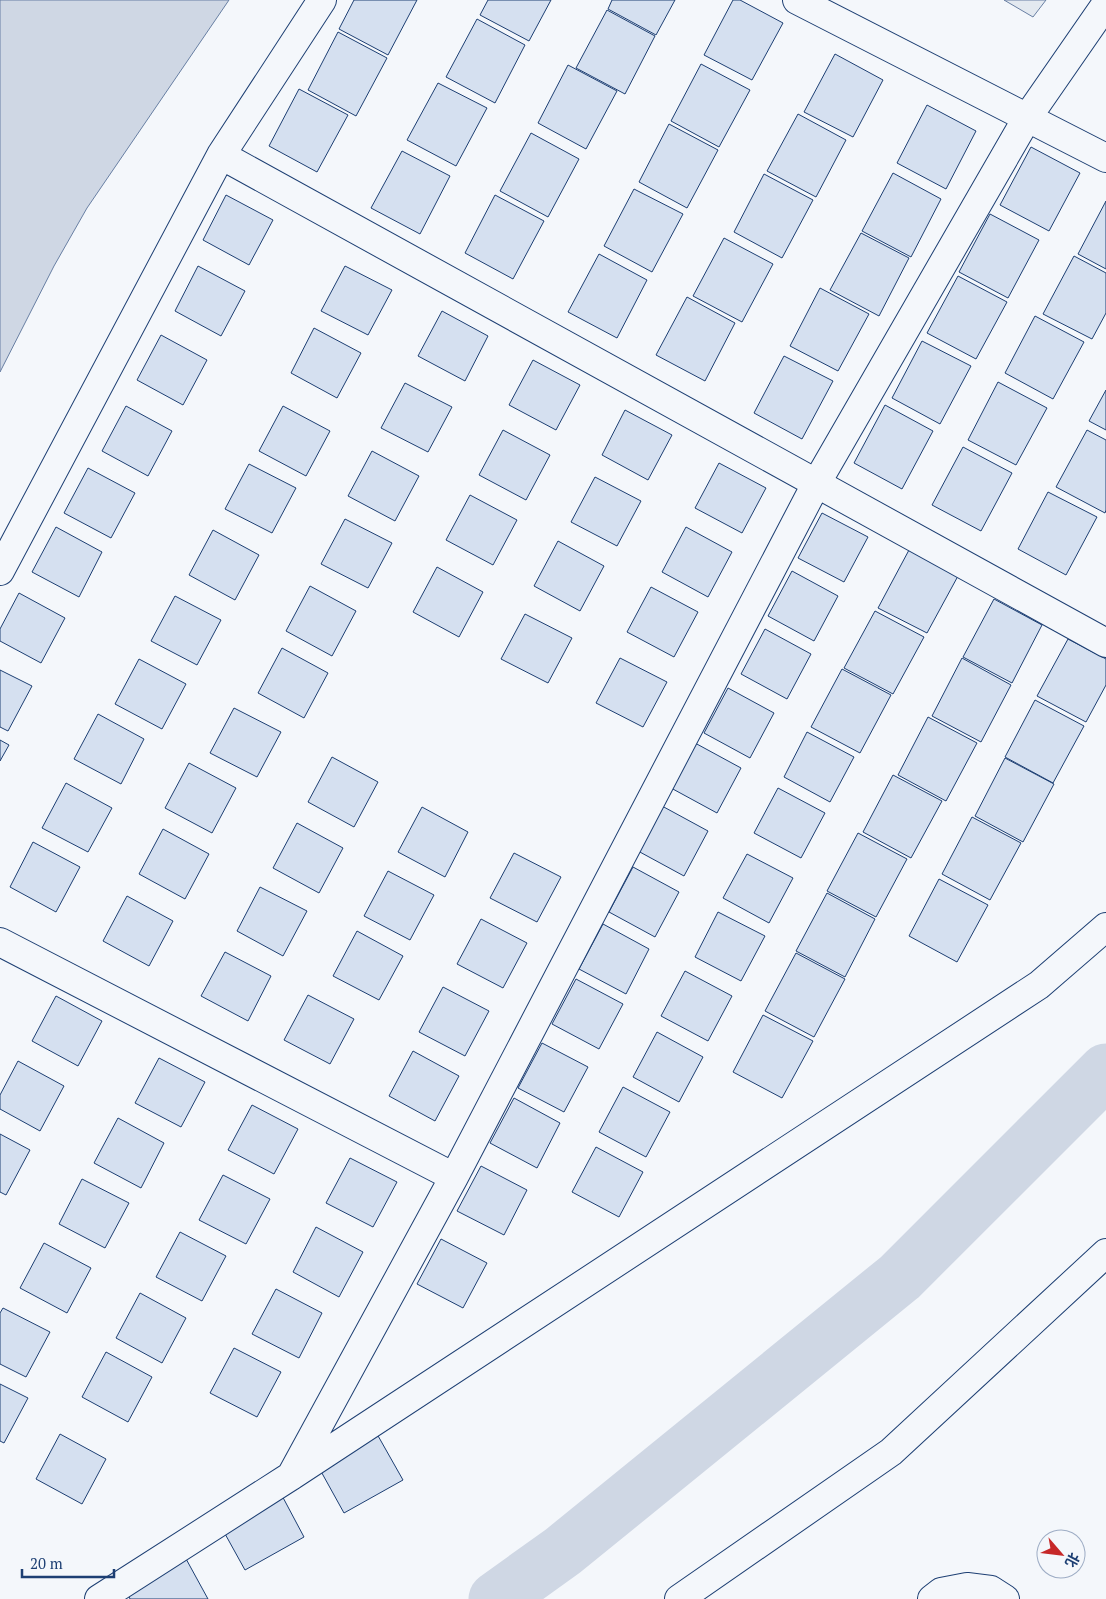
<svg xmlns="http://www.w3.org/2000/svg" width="1106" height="1599" viewBox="0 0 1106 1599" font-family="'PT Serif','Noto Sans SC',serif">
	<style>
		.green { fill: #e3e9f0; stroke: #687fa3 }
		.water { fill: #cfd7e4; stroke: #687fa3 }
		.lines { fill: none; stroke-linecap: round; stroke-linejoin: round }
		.river { stroke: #cfd7e4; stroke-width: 55 }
		.building { fill: #d5e0f0; stroke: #1d3f73 }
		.minor-casing { stroke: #1d3f73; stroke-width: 30 }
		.minor { stroke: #f4f7fb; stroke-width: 28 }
	</style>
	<rect width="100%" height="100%" fill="#f4f7fb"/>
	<path class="green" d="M1004,0h42l-13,17z"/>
	<path class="water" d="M0,0h229l-142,208 -33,58 -54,106z"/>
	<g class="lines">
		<path class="river" d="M496,1599l67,-48 337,-274 206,-206"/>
	</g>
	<path class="building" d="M354,0h63l-29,55 -49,-26z
		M488,0h63l-22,41 -49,-26z
		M612,0h63l-19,35 -48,-26z
		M733,0h7l43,23 -31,57 -48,-25z
		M607,10l48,26 -30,58 -49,-26z
		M477,19l48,26 -30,58 -49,-26z
		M338,32l49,26 -31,58 -48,-26z
		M835,54l48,26 -30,57 -49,-25z
		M701,64l49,26 -31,57 -48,-26z
		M568,65l49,26 -31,58 -48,-26z
		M438,83l49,25 -31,58 -49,-26z
		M299,89l49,26 -31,57 -48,-26z
		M927,105l49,26 -30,58 -49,-26z
		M798,114l48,26 -30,57 -49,-26z
		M669,124l49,26 -31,58 -48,-26z
		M531,133l48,26 -31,58 -48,-26z
		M1031,147l49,26 -31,58 -49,-26z
		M402,151l48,25 -30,58 -49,-26z
		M893,173l48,26 -30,58 -49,-26z
		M764,174l49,26 -31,58 -48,-26z
		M634,189l49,25 -31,58 -48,-26z
		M226,195l47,25 -24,45 -46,-25z
		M495,195l49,26 -31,58 -48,-26z
		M1106,201v68l-28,-15z
		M990,214l49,26 -31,58 -49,-26z
		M861,233l48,25 -30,58 -49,-26z
		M724,238l49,26 -31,58 -49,-26z
		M599,254l48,26 -30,58 -49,-26z
		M1074,256l32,17v40l-14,26 -49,-25z
		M198,266l47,25 -24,45 -46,-25z
		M345,266l47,24 -24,45 -47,-24z
		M958,276l49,26 -31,57 -49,-26z
		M820,288l49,26 -31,57 -48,-25z
		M687,297l48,26 -30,58 -49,-26z
		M442,311l46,25 -23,45 -47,-25z
		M1035,316l49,26 -31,57 -48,-26z
		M314,328l47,25 -24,45 -46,-25z
		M161,335l46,25 -24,45 -46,-25z
		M922,341l49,25 -31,58 -48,-26z
		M784,356l49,25 -31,58 -48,-26z
		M533,360l47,25 -24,45 -47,-25z
		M998,382l49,26 -31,57 -48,-25z
		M405,383l47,24 -24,45 -47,-24z
		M1106,390v40l-17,-9z
		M885,405l48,26 -31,58 -48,-26z
		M126,406l46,25 -24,45 -46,-25z
		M283,406l47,25 -24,45 -47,-25z
		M625,410l47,25 -24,45 -46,-25z
		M503,430l47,25 -24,45 -47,-25z
		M1087,430l19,10v70l-1,3 -49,-26z
		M963,447l49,26 -31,58 -49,-26z
		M372,451l47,25 -24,45 -47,-25z
		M719,463l47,25 -24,45 -47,-25z
		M249,464l47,24 -24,45 -47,-24z
		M88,468l47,25 -24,45 -47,-25z
		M595,477l46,24 -24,45 -46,-24z
		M1048,492l49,25 -31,58 -48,-26z
		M470,495l47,25 -24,45 -47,-25z
		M822,513l46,24 -24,45 -46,-24z
		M345,519l47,24 -24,45 -47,-24z
		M56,527l46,25 -23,45 -47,-25z
		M686,527l46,25 -24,45 -46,-25z
		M213,530l46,25 -24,45 -46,-25z
		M558,541l46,25 -24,45 -46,-25z
		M909,550l49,26 -31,57 -49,-25z
		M437,567l46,25 -24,45 -46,-25z
		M792,571l46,25 -24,45 -46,-25z
		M310,586l46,25 -24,45 -46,-25z
		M651,587l47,25 -24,45 -47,-25z
		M19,593l46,25 -24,45 -41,-22v-12z
		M175,596l46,24 -24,45 -46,-24z
		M994,599l48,26 -30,58 -49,-26z
		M875,611l49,26 -31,57 -49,-26z
		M525,614l47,24 -24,45 -47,-24z
		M765,629l46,25 -24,45 -46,-25z
		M1068,639l38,20v26l-20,37 -49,-26z
		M282,648l46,25 -24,45 -46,-25z
		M620,658l47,24 -24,45 -47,-24z
		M962,658l49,27 -30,57 -49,-26z
		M139,659l47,25 -24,45 -47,-25z
		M842,669l49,26 -31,58 -49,-26z
		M0,670l32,16 -24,45 -8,-4z
		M728,688l46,25 -24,45 -46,-25z
		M1035,700l49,26 -31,57 -48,-26z
		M234,708l47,24 -24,45 -47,-24z
		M98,714l46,25 -23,45 -47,-25z
		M928,717l49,26 -31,58 -48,-26z
		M807,732l47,25 -24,45 -46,-25z
		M0,740l9,5 -9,16z
		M695,743l46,25 -24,45 -46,-25z
		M332,757l46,25 -24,45 -46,-25z
		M1005,758l49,26 -31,58 -48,-26z
		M189,763l47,25 -24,45 -47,-25z
		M893,775l49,26 -31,57 -48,-26z
		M66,783l46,25 -24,44 -46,-24z
		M778,788l47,25 -24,45 -47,-25z
		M662,806l46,25 -24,45 -46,-25z
		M422,807l46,25 -23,45 -47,-25z
		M972,817l49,26 -31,57 -48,-26z
		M297,823l46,25 -24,45 -46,-25z
		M163,829l46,25 -24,45 -46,-25z
		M858,833l49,26 -31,58 -49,-26z
		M33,842l47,25 -24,45 -46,-25z
		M514,853l47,24 -24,45 -47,-24z
		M747,854l46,24 -24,45 -46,-25z
		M633,867l46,25 -24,45 -46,-25z
		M388,871l46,24 -24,45 -46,-24z
		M939,879l49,26 -31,57 -48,-26z
		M260,887l47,24 -24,45 -46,-25z
		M827,893l48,26 -30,58 -49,-26z
		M127,896l46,25 -24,45 -46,-25z
		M718,912l47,24 -24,45 -46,-24z
		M481,919l46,24 -24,45 -46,-24z
		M603,924l46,25 -23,45 -47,-25z
		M357,931l46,25 -24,44 -46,-24z
		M225,952l46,24 -23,45 -47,-25z
		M796,953l49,26 -31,58 -49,-26z
		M685,971l47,25 -24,45 -47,-25z
		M576,979l47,25 -24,45 -47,-25z
		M443,987l46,24 -24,45 -46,-24z
		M308,995l46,24 -24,45 -46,-24z
		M56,996l46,25 -24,45 -46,-25z
		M763,1015l50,26 -31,57 -49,-26z
		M657,1032l46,25 -24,45 -46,-25z
		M542,1043l46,24 -24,45 -46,-24z
		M413,1051l46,25 -24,45 -46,-25z
		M159,1058l46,24 -24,45 -46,-24z
		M18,1061l46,25 -24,45 -40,-22v-14z
		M623,1087l47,25 -24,45 -47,-25z
		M514,1098l46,25 -23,45 -47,-25z
		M252,1105l46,24 -24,45 -46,-24z
		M118,1118l46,25 -23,45 -47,-25z
		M0,1134l30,16 -24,45 -6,-3z
		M596,1147l47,25 -24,45 -47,-25z
		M350,1158l47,24 -24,45 -47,-24z
		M481,1166l46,24 -23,45 -47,-24z
		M223,1175l47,24 -24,45 -47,-24z
		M82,1179l47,24 -24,45 -46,-24z
		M316,1227l47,25 -24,45 -46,-25z
		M180,1232l46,24 -24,45 -46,-24z
		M441,1239l46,24 -24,45 -46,-24z
		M44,1243l47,25 -24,45 -47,-25z
		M276,1289l46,24 -23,45 -47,-24z
		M140,1293l46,25 -24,45 -46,-25z
		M3,1308l47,24 -24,45 -26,-13v-51z
		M234,1348l47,24 -24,45 -47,-24z
		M106,1352l46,25 -24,45 -46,-25z
		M0,1384l28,14 -24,45 -4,-2z
		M60,1434l46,25 -24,45 -46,-25z
		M377,1434l26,46 -59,33 -26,-47z
		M279,1490l25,47 -59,33 -26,-47z
		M185,1557l23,42h-78l-4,-9z"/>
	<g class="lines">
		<g class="minor-casing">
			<path id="minor" d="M797,0l309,158
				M221,155l885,488
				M0,571l221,-416 101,-155
				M0,942l454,235
				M291,1476l163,-299 362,-693 211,-366 79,-114
				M99,1599l192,-123 748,-491 67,-58
				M679,1599l212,-147 215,-199
				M932,1599l9,-7 26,-5 24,3 14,9"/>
		</g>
		<use href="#minor" class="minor"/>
	</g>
	<g transform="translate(1061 1554) rotate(118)"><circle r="24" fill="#f4f7fb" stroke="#9eadc5"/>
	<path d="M0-4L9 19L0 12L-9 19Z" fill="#c62828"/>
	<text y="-8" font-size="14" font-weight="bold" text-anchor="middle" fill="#1d3f73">北</text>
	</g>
	<path d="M22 1569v8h92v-8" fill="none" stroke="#1d3f73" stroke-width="2.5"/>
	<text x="30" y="1569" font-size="15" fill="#1d3f73" stroke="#f4f7fb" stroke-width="4" paint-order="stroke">20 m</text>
</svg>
